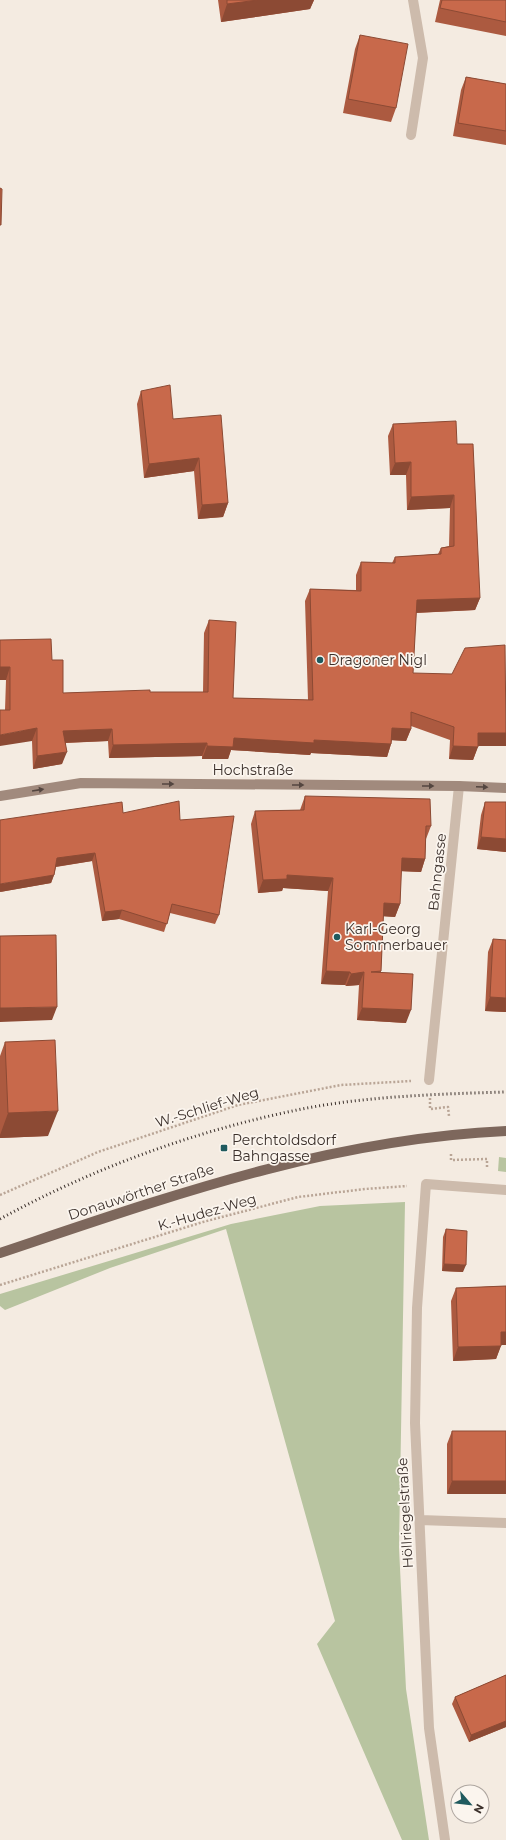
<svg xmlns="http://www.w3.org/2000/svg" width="506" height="1840" viewBox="0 0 506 1840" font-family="Montserrat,sans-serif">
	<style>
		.green { fill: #b8c4a0 }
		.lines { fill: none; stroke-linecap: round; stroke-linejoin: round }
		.path { stroke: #b9a596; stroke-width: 2.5; stroke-dasharray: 2 2; stroke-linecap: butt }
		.street { stroke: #cdbbac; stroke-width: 10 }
		.secondary { stroke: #a18a7d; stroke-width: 10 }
		.primary { stroke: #7d675c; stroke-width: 10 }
		.rail { stroke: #3b302b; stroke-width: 3; stroke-dasharray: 1 3; stroke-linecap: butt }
		.wall { fill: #ac5a40 }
		.shaded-wall { fill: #8c4a34 }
		.building { fill: #c8694b; stroke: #8c4a34 }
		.oneway { fill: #544640 }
		.poi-dot { fill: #1f5a5e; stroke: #fbf5ee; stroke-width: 1.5 }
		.labels { text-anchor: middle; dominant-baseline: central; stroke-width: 3.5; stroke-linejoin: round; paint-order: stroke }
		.poi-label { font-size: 14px; fill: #3b302b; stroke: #fbf5ee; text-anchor: start }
		.street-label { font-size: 14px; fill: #3b302b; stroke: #fbf5ee }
	</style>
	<rect width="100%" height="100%" fill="#f4ebe1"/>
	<path class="green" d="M499,1157l7,1v14l-8,-1z
		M405,1202l-6,346 7,141 23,151h-27l-85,-196 18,-23 -109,-392 -116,39 -105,42 -5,-4v-12l231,-70 89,-18z"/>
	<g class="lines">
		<path class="path" d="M430,1098v11l18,-2 1,9
			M451,1154v6l36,-1v10
			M0,1195l98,-43 140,-47 103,-20 70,-4
			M0,1285l203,-63 95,-25 67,-8 42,-3"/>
		<path class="street" d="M411,135l12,-77 -10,-58
			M429,1080l30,-294
			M420,1520l86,3
			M445,1840l-16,-112 -14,-305 2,-115 9,-124 80,6"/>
		<path class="secondary" d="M0,796l81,-13 378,3 47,2"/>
		<path class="primary" d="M0,1253c167,-56 328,-114 506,-122"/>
		<path class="rail" d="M0,1219c95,-52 200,-90 307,-111 65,-12 132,-14 199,-16"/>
	</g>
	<path class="wall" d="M218,0h96l-4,9 -89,13z
		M440,0h66v36l-71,-14z
		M360,35l36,73 -5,14 -48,-9 12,-64z
		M466,77l40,7v61l-53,-9 8,-46z
		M141,391l32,28 55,84 -5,14 -25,2 -4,-48 -50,7 -7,-74z
		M393,424l64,20 23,154 -5,12 -59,3 -3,60 65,73 -5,14 -24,-1 1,-19 -39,-14v3l-5,12 -14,-1 -1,4 -4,13 -76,-4 -1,2 -79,-5 -3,9h-26v-3l-93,2 -1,-17 -42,2 -4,21 -29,5 -1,-28 -27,-31 1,-30 -6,-40 52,20 11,33 87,-1h53l1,-59 5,-13 24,78 75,2 -3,-99 5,-12 46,1v-15l5,-13 31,1 3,-6 43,-3 3,-6 8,-2 1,-38 -43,2 -1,-35h-16l-2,-39z
		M305,796l126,30 -5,13 -1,20 -4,13 -20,-1 -1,33 -5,13 -12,-1 -2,56 25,51 -49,-3 2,-35 -13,1 -1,-1 -24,-1 7,-93 -45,-3 -1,3 -24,2 -7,-69 4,-13 45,-1z
		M485,802h21v50l-29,-3 4,-34z
		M123,813l57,7 39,95 -4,9 -45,-11 -6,19 -45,-13 -17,2 -10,-60 -36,6 -2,8 -3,8 -51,9z
		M493,939l13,73 -21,-1 3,-59z
		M5,1042l43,94 -48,2v-82z
		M446,1229l17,43 -21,-1 1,-34z
		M506,1286v59h-5l-5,14 -43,2 -2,-60 5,-13z
		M452,1431h54l-59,63v-50z
		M506,1675v52l-37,15 -17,-38 3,-7z"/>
	<path class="shaded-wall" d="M258,0h56l-4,9 -89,13 6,-18z
		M199,458l-5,13 -50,7 5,-14z
		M411,462l-5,13h-16l5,-12z
		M454,495l-4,13 -43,2 4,-13z
		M228,503l-5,14 -25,2 4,-14z
		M480,598l-5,12 -63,3 5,-13z
		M0,667h10l-4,13h-6z
		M37,728l-5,13 -32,5v-11z
		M392,728l19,1 -5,12 -18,-1z
		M112,729l-4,12 -49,2 4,-12z
		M478,733h28v13h-32z
		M234,738l80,2 77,4 -4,13 -76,-4 -1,2 -79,-5 -3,9h-26l5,-13z
		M207,743l-5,13 -93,2 4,-13z
		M453,746l25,1 -5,13 -24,-1z
		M67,752l-5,12 -29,5 4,-13z
		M481,837l25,2v13l-29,-3z
		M95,853l-3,8 -38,6 3,-9z
		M402,858l23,1 -4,13 -24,-1z
		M54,875l-3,8 -51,9v-8z
		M287,875l46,3 -5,13 -45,-3 -1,3 -24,2 5,-13z
		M384,903l16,1 -5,13 -16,-1z
		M122,910l-3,9 -17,2 3,-9z
		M326,971l24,1 -5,13 -24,-1z
		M364,972l-5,13 -13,1 5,-12z
		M490,997l16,1v14l-21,-1z
		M57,1007l-5,13 -52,2v-14z
		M362,1008l49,2 -5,13 -49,-3z
		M58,1111l-10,25 -48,2v-3l8,-22z
		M444,1264l22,1 -3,7 -21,-1z
		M501,1332h5v13h-10z
		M501,1346l-5,13 -43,2 5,-14z
		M452,1481h54v13h-59z
		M506,1721v6l-37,15 2,-7z"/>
	<path class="building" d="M227,0h31l-31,4z
		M442,0h64v22l-66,-14z
		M360,35l48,9 -12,64 -48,-9z
		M466,77l40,7v47l-48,-8z
		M0,188l2,1 -1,36h-1z
		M170,385l3,34 48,-4 7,88 -26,2 -3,-47 -50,6 -8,-73z
		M456,421l1,23h16l7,154 -63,2 -4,73 39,1 13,-26 40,-3 1,88h-28v14l-25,-1 1,-19 -43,-15v17l-19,-1 -1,16 -77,-4v3l-80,-5 -1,9 -26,-1v-3l-94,2 -1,-16 -49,2 4,21 -30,4v-28l-37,7v-25h10v-43h-10v-27l51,-1 1,21h11v33l87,-3v2h58l1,-72 27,2 -3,76 80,2 -3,-111 51,2v-29l34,1v-6l46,-3v-6l13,-2v-51l-43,2v-35l-16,1 -2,-39z
		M305,796l125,3 1,27h-5l-1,33 -23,-1 -2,46 -16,-1 -3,68 -10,1 42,2 -2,36 -49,-2 2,-36 -13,2 -1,-2 -24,-1 7,-93 -46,-3v4l-24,1 -8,-69 49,-1z
		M179,801l1,19 54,-4 -15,99 -47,-11 -5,20 -45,-14 -17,2 -10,-59 -38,5 -3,17 -54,9v-64l122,-18 1,11z
		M485,802h21v37l-25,-2z
		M56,935l1,72 -57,1v-72z
		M493,939l13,1v58l-16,-1z
		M55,1040l3,71 -50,2 -3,-71z
		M446,1229l21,2 -1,34 -22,-1z
		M506,1286v46h-5v14l-43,1 -2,-59z
		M452,1431h54v50h-54z
		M506,1675v46l-35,14 -16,-38z"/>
	<defs><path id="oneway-solid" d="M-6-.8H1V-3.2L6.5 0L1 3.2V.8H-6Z"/></defs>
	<g class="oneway">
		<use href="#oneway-solid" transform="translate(168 784)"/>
		<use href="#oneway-solid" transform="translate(298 785)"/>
		<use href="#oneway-solid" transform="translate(428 786)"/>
		<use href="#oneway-solid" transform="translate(482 787) rotate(2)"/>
		<use href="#oneway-solid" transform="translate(38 790) rotate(-9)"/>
	</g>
	<g class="poi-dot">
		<circle cx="320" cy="660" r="4"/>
		<circle cx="337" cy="937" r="4"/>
		<rect x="220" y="1144" width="8" height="8" rx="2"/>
	</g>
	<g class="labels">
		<g class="poi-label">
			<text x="328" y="660">Dragoner Nigl</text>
			<text x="345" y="929">Karl-Georg<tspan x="345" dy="16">Sommerbauer</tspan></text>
			<text x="232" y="1140">Perchtoldsdorf<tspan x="232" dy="16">Bahngasse</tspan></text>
		</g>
		<g class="street-label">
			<text x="253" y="770">Hochstraße</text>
			<text transform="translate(437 872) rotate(-84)">Bahngasse</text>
			<text transform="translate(207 1107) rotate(-17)">W.-Schlief-Weg</text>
			<text transform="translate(141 1192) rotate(-18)">Donauwörther Straße</text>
			<text transform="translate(207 1212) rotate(-16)">K.-Hudez-Weg</text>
			<text transform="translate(405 1513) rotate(-93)">Höllriegelstraße</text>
		</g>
	</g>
	<g transform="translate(470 1804) rotate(118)"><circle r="19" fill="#fbf5ee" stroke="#aea6a0"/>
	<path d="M0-3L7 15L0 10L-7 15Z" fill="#1f5a5e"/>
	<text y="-6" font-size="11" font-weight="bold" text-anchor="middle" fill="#3b302b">N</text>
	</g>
</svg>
